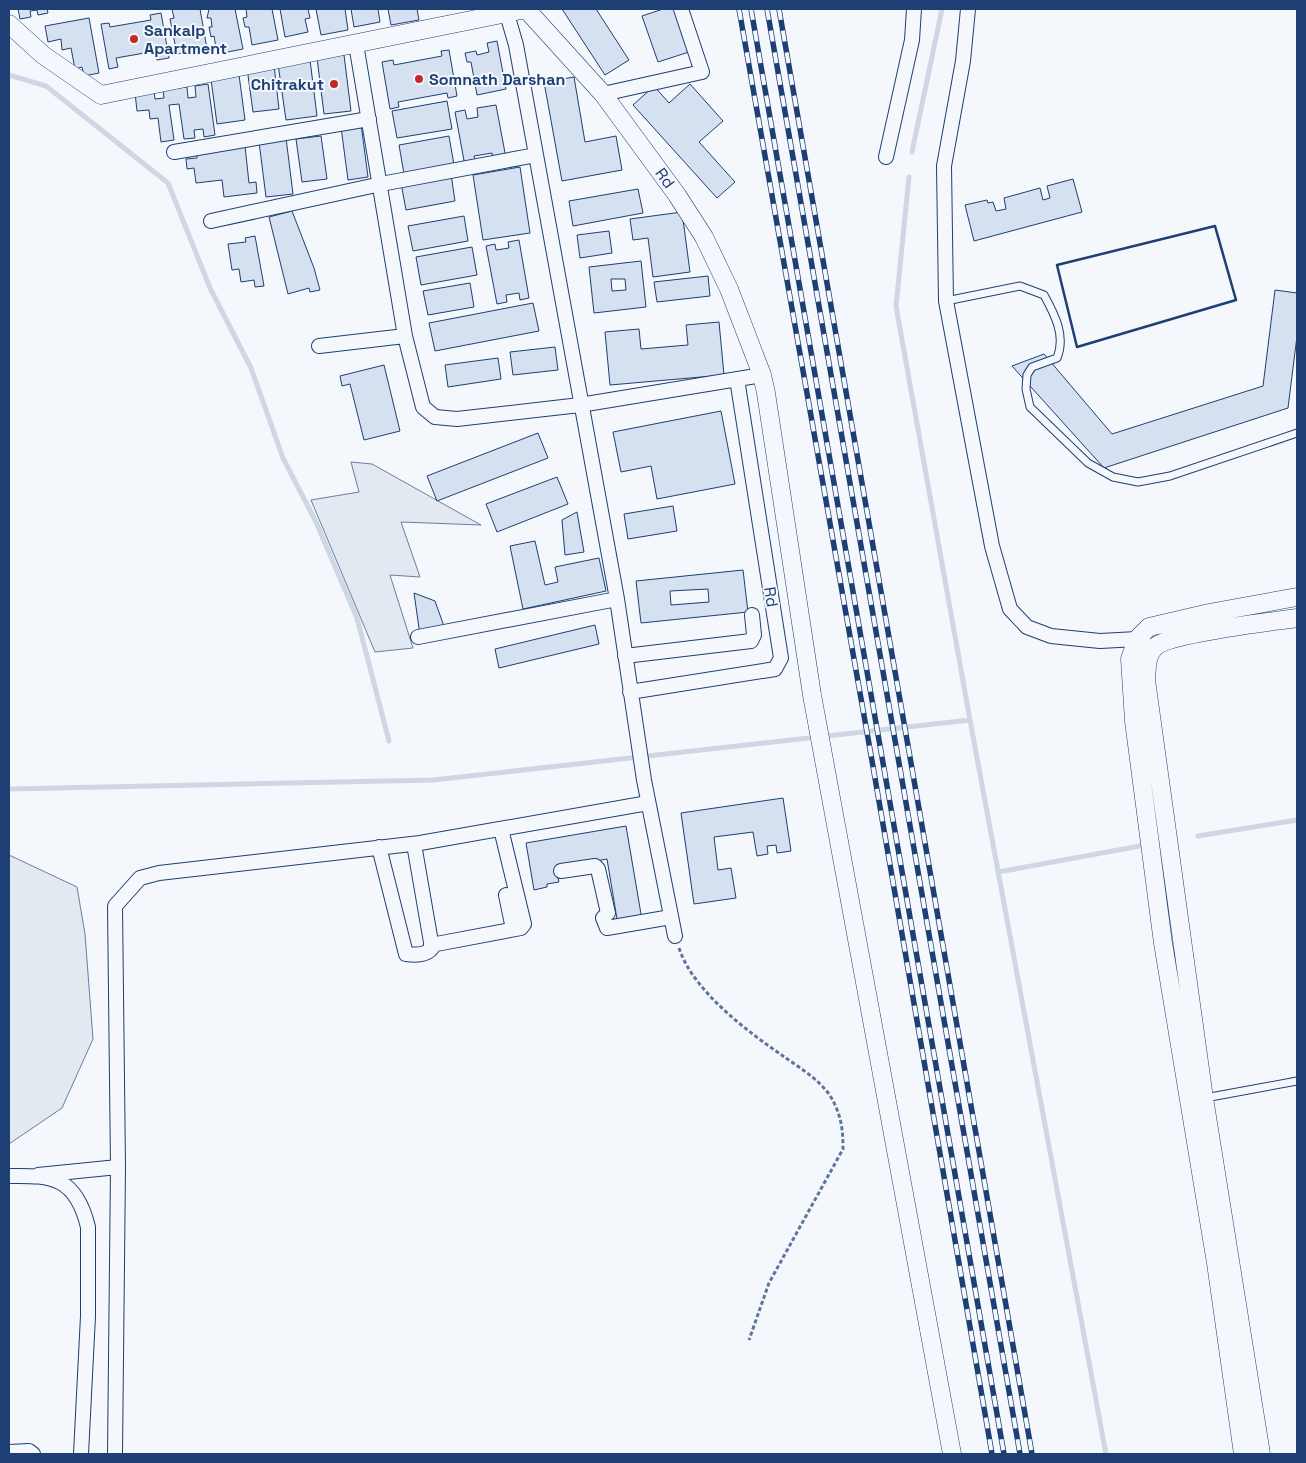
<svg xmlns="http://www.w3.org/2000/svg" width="1306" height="1463" viewBox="0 0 1306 1463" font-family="'Space Grotesk',sans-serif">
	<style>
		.green { fill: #e3e9f0; stroke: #687fa3 }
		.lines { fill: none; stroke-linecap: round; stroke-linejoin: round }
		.stream { stroke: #cfd7e4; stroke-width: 5 }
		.building { fill: #d5e0f0; stroke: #1d3f73; fill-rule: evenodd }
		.service-casing { stroke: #1d3f73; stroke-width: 9 }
		.minor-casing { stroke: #1d3f73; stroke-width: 16 }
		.tertiary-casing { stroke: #1d3f73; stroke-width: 19 }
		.path { stroke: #5e769c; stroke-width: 3; stroke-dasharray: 4 2.5; stroke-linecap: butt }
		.service { stroke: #f4f7fb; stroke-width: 7 }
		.minor { stroke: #f4f7fb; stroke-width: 14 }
		.tertiary { stroke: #f4f7fb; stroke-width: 18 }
		.rail-casing { stroke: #1d3f73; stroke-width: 5.5 }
		.rail { stroke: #f4f7fb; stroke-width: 4; stroke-dasharray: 11; stroke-linecap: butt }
		.wall { stroke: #1d3f73; stroke-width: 2.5 }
		.poi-dot { fill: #c62828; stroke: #f4f7fb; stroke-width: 2 }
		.labels { text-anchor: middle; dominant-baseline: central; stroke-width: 4; stroke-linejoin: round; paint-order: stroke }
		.poi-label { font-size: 16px; font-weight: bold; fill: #1d3f73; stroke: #f4f7fb; text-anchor: start }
		.street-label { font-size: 16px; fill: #1d3f73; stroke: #f4f7fb }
	</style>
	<rect width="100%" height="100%" fill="#f4f7fb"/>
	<path class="green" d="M351,462l21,2 109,61 -80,-3 19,55 -30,-2 23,73 -38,4 -64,-152 48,-8z
		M9,855l68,32 8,47 8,105 -31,69 -53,36z"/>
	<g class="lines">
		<path class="stream" d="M9,75l37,11 122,97 42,105 41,80 32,90 33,64 41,96 32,123
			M912,152l30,-143
			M909,177l-13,129 74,414
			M9,789l424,-9 537,-60 136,734
			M1198,836l99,-16
			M998,872l142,-26"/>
	</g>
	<path class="building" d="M18,9h29l1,4 -10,2 -1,-5 -7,1 1,6 -11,2z
		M172,9h28l7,40 -30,5 -7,-35 4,-1z
		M209,9h26l8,40 -26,5 -3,-18 -3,1 -2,-10h3l-1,-9h-4z
		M246,9h26l6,31 -26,5 -3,-18h-4l-2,-9 4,-1z
		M280,9h28l2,9 -5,1 3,13 -23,5z
		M316,9h29l3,21 -27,5z
		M351,9h27l2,13 -26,5z
		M388,9h29l2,11 -28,5z
		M562,9h34l33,51 -24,15z
		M663,9h15l14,42 -34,11 -16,-46z
		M161,13l8,45 -12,2 -1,-9 -40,7 2,9 -9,2 -8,-45 8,-1 1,4 41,-7 -1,-5z
		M89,18l10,55 -15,3 -2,-9 -7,2 -4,-21 -9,2 -1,-11 -13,3 -3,-16z
		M497,41l9,48 -29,6 -6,-33h-4l-2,-9 11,-2 1,4 12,-3 -2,-9z
		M449,50l8,46 -9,2 -1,-5 -49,9 1,5 -9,2 -8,-47 11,-2 1,5 48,-9 -1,-5z
		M344,55l7,56 -27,3 -7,-56z
		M310,60l7,56 -31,4 -8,-56z
		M274,65l5,44 -26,3 -6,-44z
		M239,75l6,45 -28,4 -6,-45z
		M574,77l11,65 31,-6 6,34 -60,11 -18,-99z
		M208,84l7,51 -11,2 -1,-8 -9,1 1,8 -11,1 -5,-35 -10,1 5,35 -13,2 -3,-24 -8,1 -1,-9 -12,1 -2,-18 19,-2 1,8 9,-1 -1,-8 24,-3 1,11 8,-1 -1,-11z
		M690,84l33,37 -24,21 36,40 -18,16 -84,-93 21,-19 15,17z
		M447,101l5,28 -55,9 -5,-27z
		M496,105l10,53 -13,3 -1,-8 -18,3 2,8 -11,2 -10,-54 10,-2 2,9 11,-2 -1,-9z
		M361,124l7,53 -20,3 -7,-53z
		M321,136l6,43 -25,3 -6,-43z
		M449,136l5,29 -50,9 -5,-29z
		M286,138l7,56 -27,3 -7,-55z
		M245,146l4,37 7,-1 1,11 -33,4 -2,-17 -26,3 -2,-15 -7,1 -1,-10 11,-1v-5z
		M520,167l10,66 -47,7 -10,-65z
		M451,174l4,27 -49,9 -5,-27z
		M1073,179l9,33 -108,29 -9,-36 22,-5 1,3 5,-1 3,9 10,-2 -2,-11 36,-10 3,12 7,-2 -3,-12z
		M638,189l5,24 -70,13 -4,-25z
		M292,211l22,57 6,22 -10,2 -1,-4 -21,6 -19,-77z
		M682,212l8,60 -37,5 -5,-39 -15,2 -3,-21z
		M464,216l4,25 -55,10 -5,-25z
		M609,231l3,22 -32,5 -3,-23z
		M255,236l9,50 -9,1 -1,-7 -13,2 -2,-13 -7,1 -4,-26 18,-2 -1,-4z
		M519,240l10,58 -9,2 -1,-7 -13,2 1,7 -10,2 -11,-58 9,-2 1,6 13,-2 -1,-6z
		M472,247l5,28 -56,10 -5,-28z
		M641,261l5,46 -52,6 -5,-46zM611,279h14l1,11 -14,1z
		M708,276l2,20 -53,6 -3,-20z
		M470,283l4,24 -46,8 -5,-24z
		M1275,290l22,3v43l-9,72 -184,60 -92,-102 32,-12 68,80 151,-48z
		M533,303l6,28 -104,20 -6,-28z
		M719,322l5,53 -114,10 -5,-53 34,-3 2,20 47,-4 -2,-20z
		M555,347l3,23 -45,5 -3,-23z
		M498,358l3,21 -53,8 -3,-22z
		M384,365l16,66 -36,9 -14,-56 -8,2 -2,-10z
		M721,411l14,73 -78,15 -6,-33 -30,6 -8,-40z
		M538,433l10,25 -111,43 -10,-25z
		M557,477l11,27 -71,28 -11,-28z
		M673,506l4,25 -49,8 -4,-25z
		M577,512l7,40 -19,3 -3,-35z
		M535,541l10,44 13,-3 -3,-15 44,-9 7,33 -83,18 -13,-63z
		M743,570l5,42 -107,11 -5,-42zM708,589l1,13 -38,3 -1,-14z
		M414,593l21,8 10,28 -25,6z
		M595,625l4,19 -100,24 -4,-19z
		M783,798l8,53 -14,2 -1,-8 -9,1 1,8 -11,2 -4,-24 -39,5 4,33 13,-2 5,30 -42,6 -13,-91z
		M626,826l16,94 -29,5 -1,-5 5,-1 -10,-60 -51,9 3,14 -12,2v3l-13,3 -8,-47z"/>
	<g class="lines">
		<g class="service-casing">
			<path id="service" d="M946,301l74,-15 24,9c11,20 22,41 13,63l-25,9 -5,8 -1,14 4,18 58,56 25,14 25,5 32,-6 127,-43
				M1205,1098l92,-17"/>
		</g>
		<g class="minor-casing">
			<path id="minor" d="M968,9l-5,52 -19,105 2,135 46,245 18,63 17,18 24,9 49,5 37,-2 7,3
				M507,14l9,31 101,554 27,181 31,156
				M356,44l49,292
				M603,94l99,-22 -21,-63
				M174,152l195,-33
				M886,157l26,-117 2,-31
				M211,221l170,-37 155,-29
				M319,346l86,-10 18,71 12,10 22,2 123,-14 182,-30
				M418,637l199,-38
				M625,656l126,-15 3,-6 -2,-20
				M630,692l145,-23 6,-11 -44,-279
				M379,847l27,107c8,1 20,2 26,-6l-18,-104
				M561,871l34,-5 3,3 10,44 -5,5 4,10 64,-11
				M506,895l7,34
				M431,945l90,-17 3,-4 -23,-95
				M38,1175l80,-8 -3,-261 25,-28 19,-5 261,-30 228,-40
				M9,1176c45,-1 67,2 79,51v89l-7,138
				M9,1452l20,-1 4,3
				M115,1454l3,-287"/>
		</g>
		<g class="tertiary-casing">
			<path id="tertiary" d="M9,24l34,31 58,40 425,-86 77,85 74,101 27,42 25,52 33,86 4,18 46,302 140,759
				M1243,1454l-27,-191 -53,-320 -29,-222 -4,-62 7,-20 12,-12 60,-14 88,-16
				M1261,1454l-57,-356 -58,-418c1,-11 0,-25 9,-33 15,-14 116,-25 142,-29"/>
		</g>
		<path class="path" d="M679,948c14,43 68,83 104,108 18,13 43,27 52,49 7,15 8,28 8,44l-74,134 -20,57"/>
		<use href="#service" class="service"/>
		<use href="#minor" class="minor"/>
		<use href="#tertiary" class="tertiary"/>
		<g class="rail-casing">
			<path id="rail" d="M739,9l132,746 121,699
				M751,9l253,1445
				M767,9l253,1445
				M779,9l253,1445"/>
		</g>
		<use href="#rail" class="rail"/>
		<path class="wall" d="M1215,226l21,74 -159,47 -20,-82z"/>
	</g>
	<g class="poi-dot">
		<circle cx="134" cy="39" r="5"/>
		<circle cx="419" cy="79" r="5"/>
		<circle cx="334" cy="84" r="5"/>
	</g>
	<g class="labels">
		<g class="poi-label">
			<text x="144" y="30">Sankalp<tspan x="144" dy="18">Apartment</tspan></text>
			<text x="429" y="79">Somnath Darshan</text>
			<text x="324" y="84" text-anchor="end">Chitrakut</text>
		</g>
		<g class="street-label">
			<text transform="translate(665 178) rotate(54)">Rd</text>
			<text transform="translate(771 597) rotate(81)">Rd</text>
		</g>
	</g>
	<rect width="1306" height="1463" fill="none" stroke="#1d3f73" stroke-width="20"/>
</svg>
